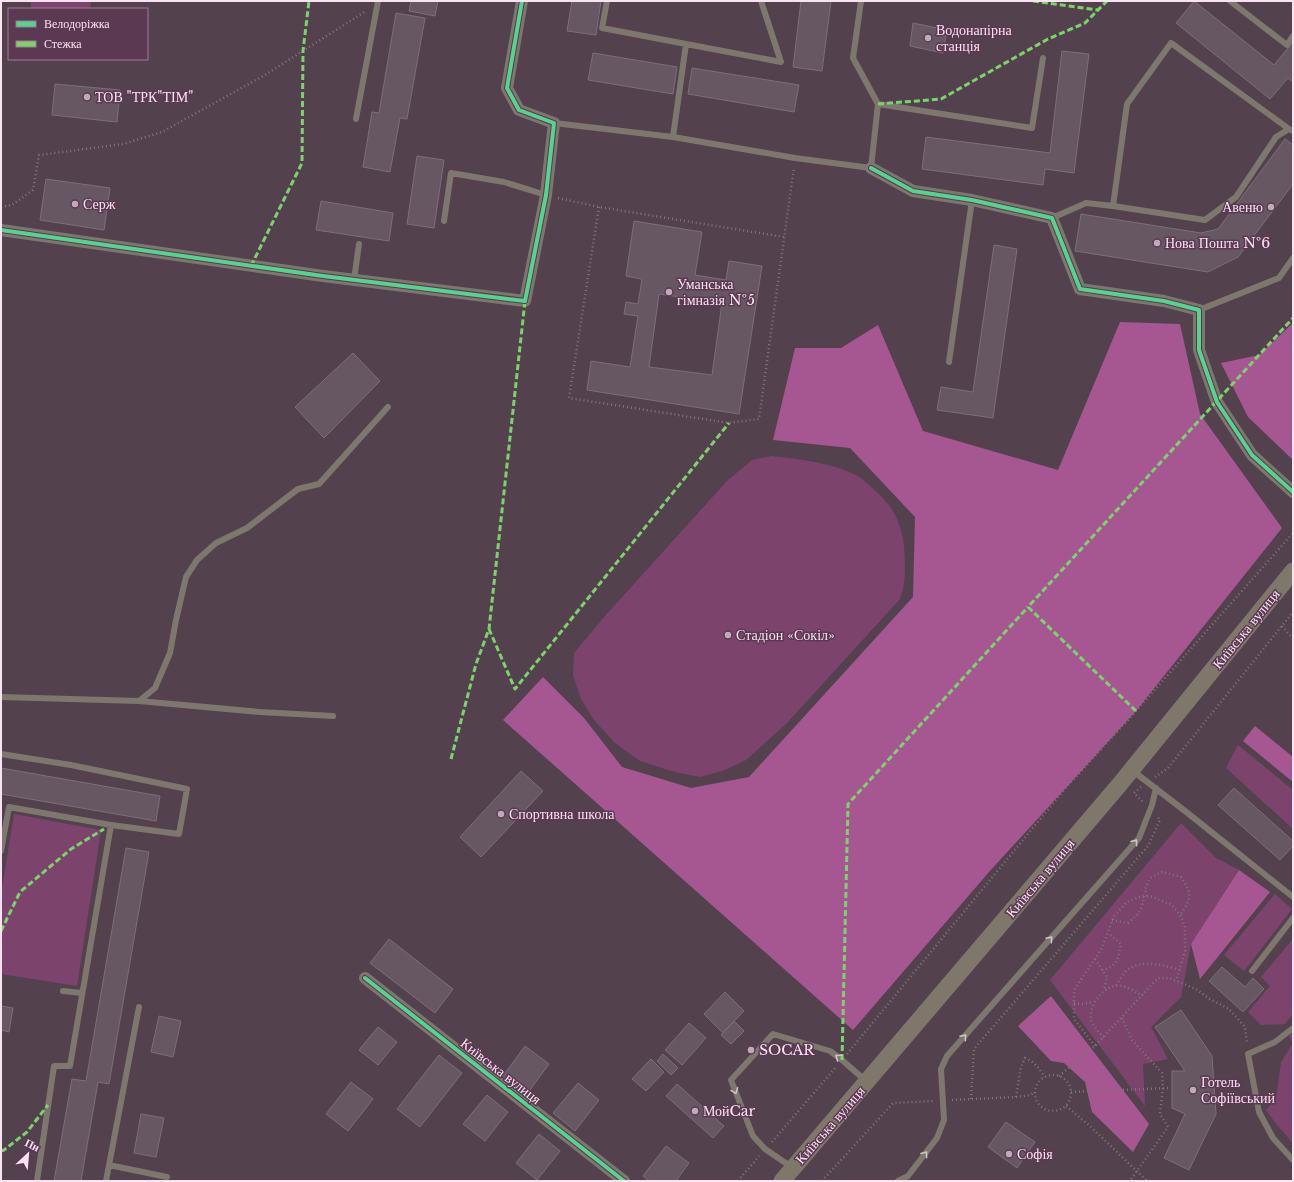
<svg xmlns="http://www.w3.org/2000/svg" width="1294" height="1182" viewBox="0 0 1294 1182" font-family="'Libre Baskerville',serif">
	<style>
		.green { fill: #7c446d }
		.forest { fill: #a65792 }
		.building { fill: #675763; stroke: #7e6e79; fill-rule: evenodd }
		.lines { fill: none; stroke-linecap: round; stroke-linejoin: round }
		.path { stroke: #7f7774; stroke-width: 2.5; stroke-dasharray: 1 3; stroke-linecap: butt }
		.lane { stroke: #7e776e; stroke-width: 6 }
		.street { stroke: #7e776e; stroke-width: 12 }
		.secondary { stroke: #7f7769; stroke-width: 17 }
		.quiet { stroke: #7cd36c; stroke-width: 3; stroke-dasharray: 6 3; stroke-linecap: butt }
		.cycleway-casing { stroke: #5c3952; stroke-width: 6 }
		.cycleway { stroke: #53d58f; stroke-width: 4 }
		.oneway { stroke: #d4c3ca }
		.poi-dot { fill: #bfaab9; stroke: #5c3952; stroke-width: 1.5 }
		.labels { text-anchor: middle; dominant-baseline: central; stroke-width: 3; stroke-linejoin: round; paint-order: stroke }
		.poi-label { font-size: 14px; fill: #f9e3f2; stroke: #5c3952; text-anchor: start }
		.street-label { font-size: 14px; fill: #f9e3f2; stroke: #5c3952 }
	</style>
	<rect width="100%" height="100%" fill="#54414e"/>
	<path class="green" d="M31,1h60l-1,8h-59z
		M772,456c28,3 60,7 86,20 5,3 10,8 14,12 27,22 33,45 33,78 0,12 -1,22 -5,33l-114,125 -40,36 -21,10 -25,7 -25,-5 -35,-11 -25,-18 -21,-23 -13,-21 -8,-24 1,-22 31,-37 122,-135 25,-21z
		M1238,745l55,45v39l-67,-61z
		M14,814l87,16 -24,156 -76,-12v-79z
		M1181,823l35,35 23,12 -48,74 -10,53 -30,30 17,32 -25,5 2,42 -95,-126z
		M1275,894l17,15 -48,62 -20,-16z
		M1293,939v75l-8,10 -24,1 -13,-13 22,-26 -9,-9z
		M1293,1032v111l-16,-18 -11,-15 10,-11 5,-37 12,-19 -4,-7z"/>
	<path class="forest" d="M1120,322l60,2 20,90 82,114 -146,183 -147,161 -136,158 -350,-310 40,-43 41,41 38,49 69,21 58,-11 164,-180 2,-80 -65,-69 -77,-8 22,-92h46l37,-23 45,106 135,39z
		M1293,323v137l-45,-43 -27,-54 38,-8z
		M1255,726l38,31v25l-50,-41z
		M1239,870l31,22 -70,87 -9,-35z
		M1051,996l98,128 -16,28 -41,-40 -7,-30 -21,-19 -13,-2 -33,-35z"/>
	<path class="building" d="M411,1h27l-3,15 -26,-5z
		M572,1h29l-5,34 -29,-4z
		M801,1h30l-9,70 -29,-4z
		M1194,1l80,64 19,-23v40l-5,-4 -18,21 -94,-76z
		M396,13l29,5 -18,101 -7,-1 -10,54 -27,-5 9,-55 7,1z
		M913,23l34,7 -4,23 -33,-7z
		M1062,51l27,3 -15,119 -29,-4 -2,16 -121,-16 4,-32 124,16z
		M593,53l84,14 -4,27 -85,-14z
		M692,68l107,17 -5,27 -106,-18z
		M55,84l65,6 -3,32 -65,-7z
		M1285,139l8,6v39l-55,73 -30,15 -133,-21 6,-37 120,19 17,-4z
		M417,156l27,4 -10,68 -27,-4z
		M46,179l64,9 -6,42 -64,-10z
		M321,201l72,12 -4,28 -73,-11z
		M634,221l68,11 -7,43 31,5 3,-19 33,5 -23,148 -152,-24 4,-29 39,6 8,-51 -14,-2 2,-12 12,2 4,-25 -16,-3zM659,294l63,9 -10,72 -63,-8z
		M994,245l23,4 -24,169 -56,-8 4,-23 32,5z
		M353,353l27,28 -56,57 -29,-31z
		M1,768l159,28 -4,25 -155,-27z
		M521,771l22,20 -62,66 -21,-20z
		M1234,788l59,53v5l-13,14 -62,-55z
		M126,848l23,4 -40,232 -11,-2 -17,99h-27l18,-102 14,2z
		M389,939l64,50 -18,24 -65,-50z
		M1222,967l23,20 8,-9 11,11 -21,23 -34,-31z
		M725,992l19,19 -21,22 -19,-19z
		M1,1006l12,2 -4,24 -8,-2z
		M1181,1010l31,46 4,58 -27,56 -25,-12 21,-44 -13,-6v-37h13l-30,-44z
		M159,1016l22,5 -8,36 -22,-5z
		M734,1021l10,10 -13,13 -10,-9z
		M689,1023l17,15 -24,27 -17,-15z
		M378,1027l19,15 -19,23 -19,-15z
		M525,1046l24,18 -22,30 -24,-18z
		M663,1054l15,14 -7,7 -14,-14z
		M439,1055l23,18 -42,54 -23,-18z
		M651,1059l13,13 -18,19 -14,-12z
		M351,1082l22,17 -25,32 -22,-17z
		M578,1083l21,17 -24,31 -22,-18z
		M677,1084l47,42 -11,12 -47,-42z
		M487,1095l21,17 -23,29 -22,-17z
		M141,1114l23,4 -8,39 -22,-4z
		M1006,1122l29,20 -18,26 -29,-21z
		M539,1134l21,17 -23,29 -21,-17z
		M666,1146l23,17 -13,18h-27l-6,-5z"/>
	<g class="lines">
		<path class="path" d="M558,198l41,9 185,30
			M1,207l11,-2 21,-15 6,-35 84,-11 39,-12 103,-57 101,-64
			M599,207l-30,191 160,25 30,-4 35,-252
			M1282,626l11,13
			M1155,777l13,-9 125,-156
			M1141,787l-7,6 10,10
			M1147,896l-2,-7 5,-11 12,-6 19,5c11,16 11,22 -1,38
			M1112,920l16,3c11,-9 14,-12 16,-27
			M1095,959l12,18 -3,14
			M1102,970c15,-3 17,-13 19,-26l-13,-11
			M1116,985c3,-4 6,-9 9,-13 15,-14 37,-7 55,-2
			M1074,1003l7,1 13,-2
			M1122,1018l10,22 30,33 1,15 -3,26 8,13 -38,54
			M1104,1037c-5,-4 -11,-11 -13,-18 -2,-13 11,-31 24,-33 10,-2 19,5 27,10
			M1095,1046l-21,-27v-29l27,-40 13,-34 13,-14 12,-5 11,-1 22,9 8,10 5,11v25l-9,30
			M847,1054l217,-264 72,-79 157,-178
			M1035 1093a18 18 0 1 1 36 0a18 18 0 1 1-36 0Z
			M1059,1076l36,-30 63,-68h11l27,11 14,10 19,10 16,18 2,17
			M1071,1092l98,-4
			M1016,1097l5,-30 4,-9c10,4 14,11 20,19
			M971,1099l3,-50 174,-203 12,-26 -3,-4
			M952,1100l64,-3 14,-2 5,-3
			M1066,1106l24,20 57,55
			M772,1142l64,-75
			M738,1181l21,-25
			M822,1181l71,-78 42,-2"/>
		<path class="lane" d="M607,1l-5,27 84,16 -13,93
			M1230,1l57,44 6,-9
			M686,44l95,18 -20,-61
			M878,104l154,24 11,-70
			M356,119l22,-118
			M554,123l119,14 122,21 76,10 7,-64 -25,-46 8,-57
			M1113,206l14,-102 44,-61 118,86
			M1052,218l34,-15 27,3 92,14 31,-23 40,-60 13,-8 4,2
			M444,221l7,-48 53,9 42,13
			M354,280l5,-36
			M1199,310l80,-32 14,-20
			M949,362l23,-162
			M1,697l138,4 16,-13 15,-35 6,-33 10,-43 11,-17 19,-17 31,-15 51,-39 21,-5 69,-77
			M139,701l121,11 73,4
			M1,754l70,11 116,24 -8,45 -68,-9 -102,-18 -8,44
			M1133,771l52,40 108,86
			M1252,971l41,-53
			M63,991l19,2
			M1293,1028l-18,14 -27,12 11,58 14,26 20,22
			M109,1165l58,12
			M793,1168l-28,-19 -12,-13 -22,-56 42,-46 57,17 12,9 24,21
			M37,1181l17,-115h16l41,-241
			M106,1181l33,-174
			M898,1181l10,-5 29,-38 7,-18 -3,-51 6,-13 192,-218 13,-33 4,-17"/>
		<path class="street" d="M871,168l42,23 59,9 80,18 28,71 84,12 35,9v40l18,52 35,53 41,37
			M1,230l322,46 202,25 21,-106 8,-72 -35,-13 -12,-22 15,-87
			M365,978l259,203"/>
		<path class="secondary" d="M782,1181l338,-397 173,-213"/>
		<path class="quiet" d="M1033,1l65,9
			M878,104l63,-5 107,-60 37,-16 22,-22
			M251,266l51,-103 1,-112 6,-50
			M489,629l26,60 214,-266
			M1136,711l-108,-104 265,-289
			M451,759l25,-95 13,-35 36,-328
			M1,931l19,-39 51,-43 33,-20
			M842,1060l6,-256 180,-197
			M1,1151l3,-1 23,-18 21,-27"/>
		<g class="cycleway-casing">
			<path id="cycleway" d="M871,168l42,23 59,9 80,18 28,71 84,12 35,9v40l18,52 35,53 41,37
				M1,230l322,46 202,25 21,-106 8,-72 -35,-13 -12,-22 15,-87
				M365,978l259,203"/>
		</g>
		<use href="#cycleway" class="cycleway"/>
	</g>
	<defs><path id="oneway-chevron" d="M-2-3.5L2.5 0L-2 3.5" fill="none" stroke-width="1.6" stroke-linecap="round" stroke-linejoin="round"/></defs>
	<g class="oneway">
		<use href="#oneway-chevron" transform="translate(1135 842) rotate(-52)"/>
		<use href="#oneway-chevron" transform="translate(1050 939) rotate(-49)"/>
		<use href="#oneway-chevron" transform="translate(964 1037) rotate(-49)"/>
		<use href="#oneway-chevron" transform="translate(838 1057) rotate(-145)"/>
		<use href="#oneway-chevron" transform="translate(735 1091) rotate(69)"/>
		<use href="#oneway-chevron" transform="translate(925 1154) rotate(-53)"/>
	</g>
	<g class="poi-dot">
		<circle cx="928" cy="38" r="4"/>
		<circle cx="87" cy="97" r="4"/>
		<circle cx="75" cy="204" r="4"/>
		<circle cx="1271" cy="207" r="4"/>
		<circle cx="1157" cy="243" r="4"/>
		<circle cx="669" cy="292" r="4"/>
		<circle cx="728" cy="635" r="4"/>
		<circle cx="501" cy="814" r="4"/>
		<circle cx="751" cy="1050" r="4"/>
		<circle cx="1193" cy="1090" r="4"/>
		<circle cx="695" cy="1111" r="4"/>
		<circle cx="1009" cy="1154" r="4"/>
	</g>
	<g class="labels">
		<g class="poi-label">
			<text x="936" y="30">Водонапірна<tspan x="936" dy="16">станція</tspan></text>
			<text x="95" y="97">ТОВ "ТРК"ТІМ"</text>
			<text x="83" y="204">Серж</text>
			<text x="1263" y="207" text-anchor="end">Авеню</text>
			<text x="1165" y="243">Нова Пошта №6</text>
			<text x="677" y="284">Уманська<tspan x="677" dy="16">гімназія №5</tspan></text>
			<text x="736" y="635">Стадіон «Сокіл»</text>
			<text x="509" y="814">Спортивна школа</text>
			<text x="759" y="1050">SOCAR</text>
			<text x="1201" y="1082">Готель<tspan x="1201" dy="16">Софіївський</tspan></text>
			<text x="703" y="1111">МойCar</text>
			<text x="1017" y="1154">Софія</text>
		</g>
		<g class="street-label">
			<text transform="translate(1246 629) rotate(-51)">Київська вулиця</text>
			<text transform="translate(1040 878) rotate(-50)">Київська вулиця</text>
			<text transform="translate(501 1071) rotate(38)">Київська вулиця</text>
			<text transform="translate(830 1125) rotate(-49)">Київська вулиця</text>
		</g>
	</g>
	<rect width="1294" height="1182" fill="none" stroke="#f9e3f2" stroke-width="4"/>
	<rect x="8" y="8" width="140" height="52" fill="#5c3952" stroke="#9b7d92"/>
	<rect x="16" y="21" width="20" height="6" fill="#53d58f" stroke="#9b7d92"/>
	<text x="44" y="28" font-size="12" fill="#f9e3f2">Велодоріжка</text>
	<rect x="16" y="41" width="20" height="6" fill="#7cd36c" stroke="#9b7d92"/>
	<text x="44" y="48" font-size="12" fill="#f9e3f2">Стежка</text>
	<g transform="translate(28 1154) rotate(26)" stroke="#5c3952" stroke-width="3" paint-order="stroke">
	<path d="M0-3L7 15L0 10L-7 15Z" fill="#f9e3f2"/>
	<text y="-6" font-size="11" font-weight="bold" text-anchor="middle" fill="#f9e3f2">Пн</text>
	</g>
</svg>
